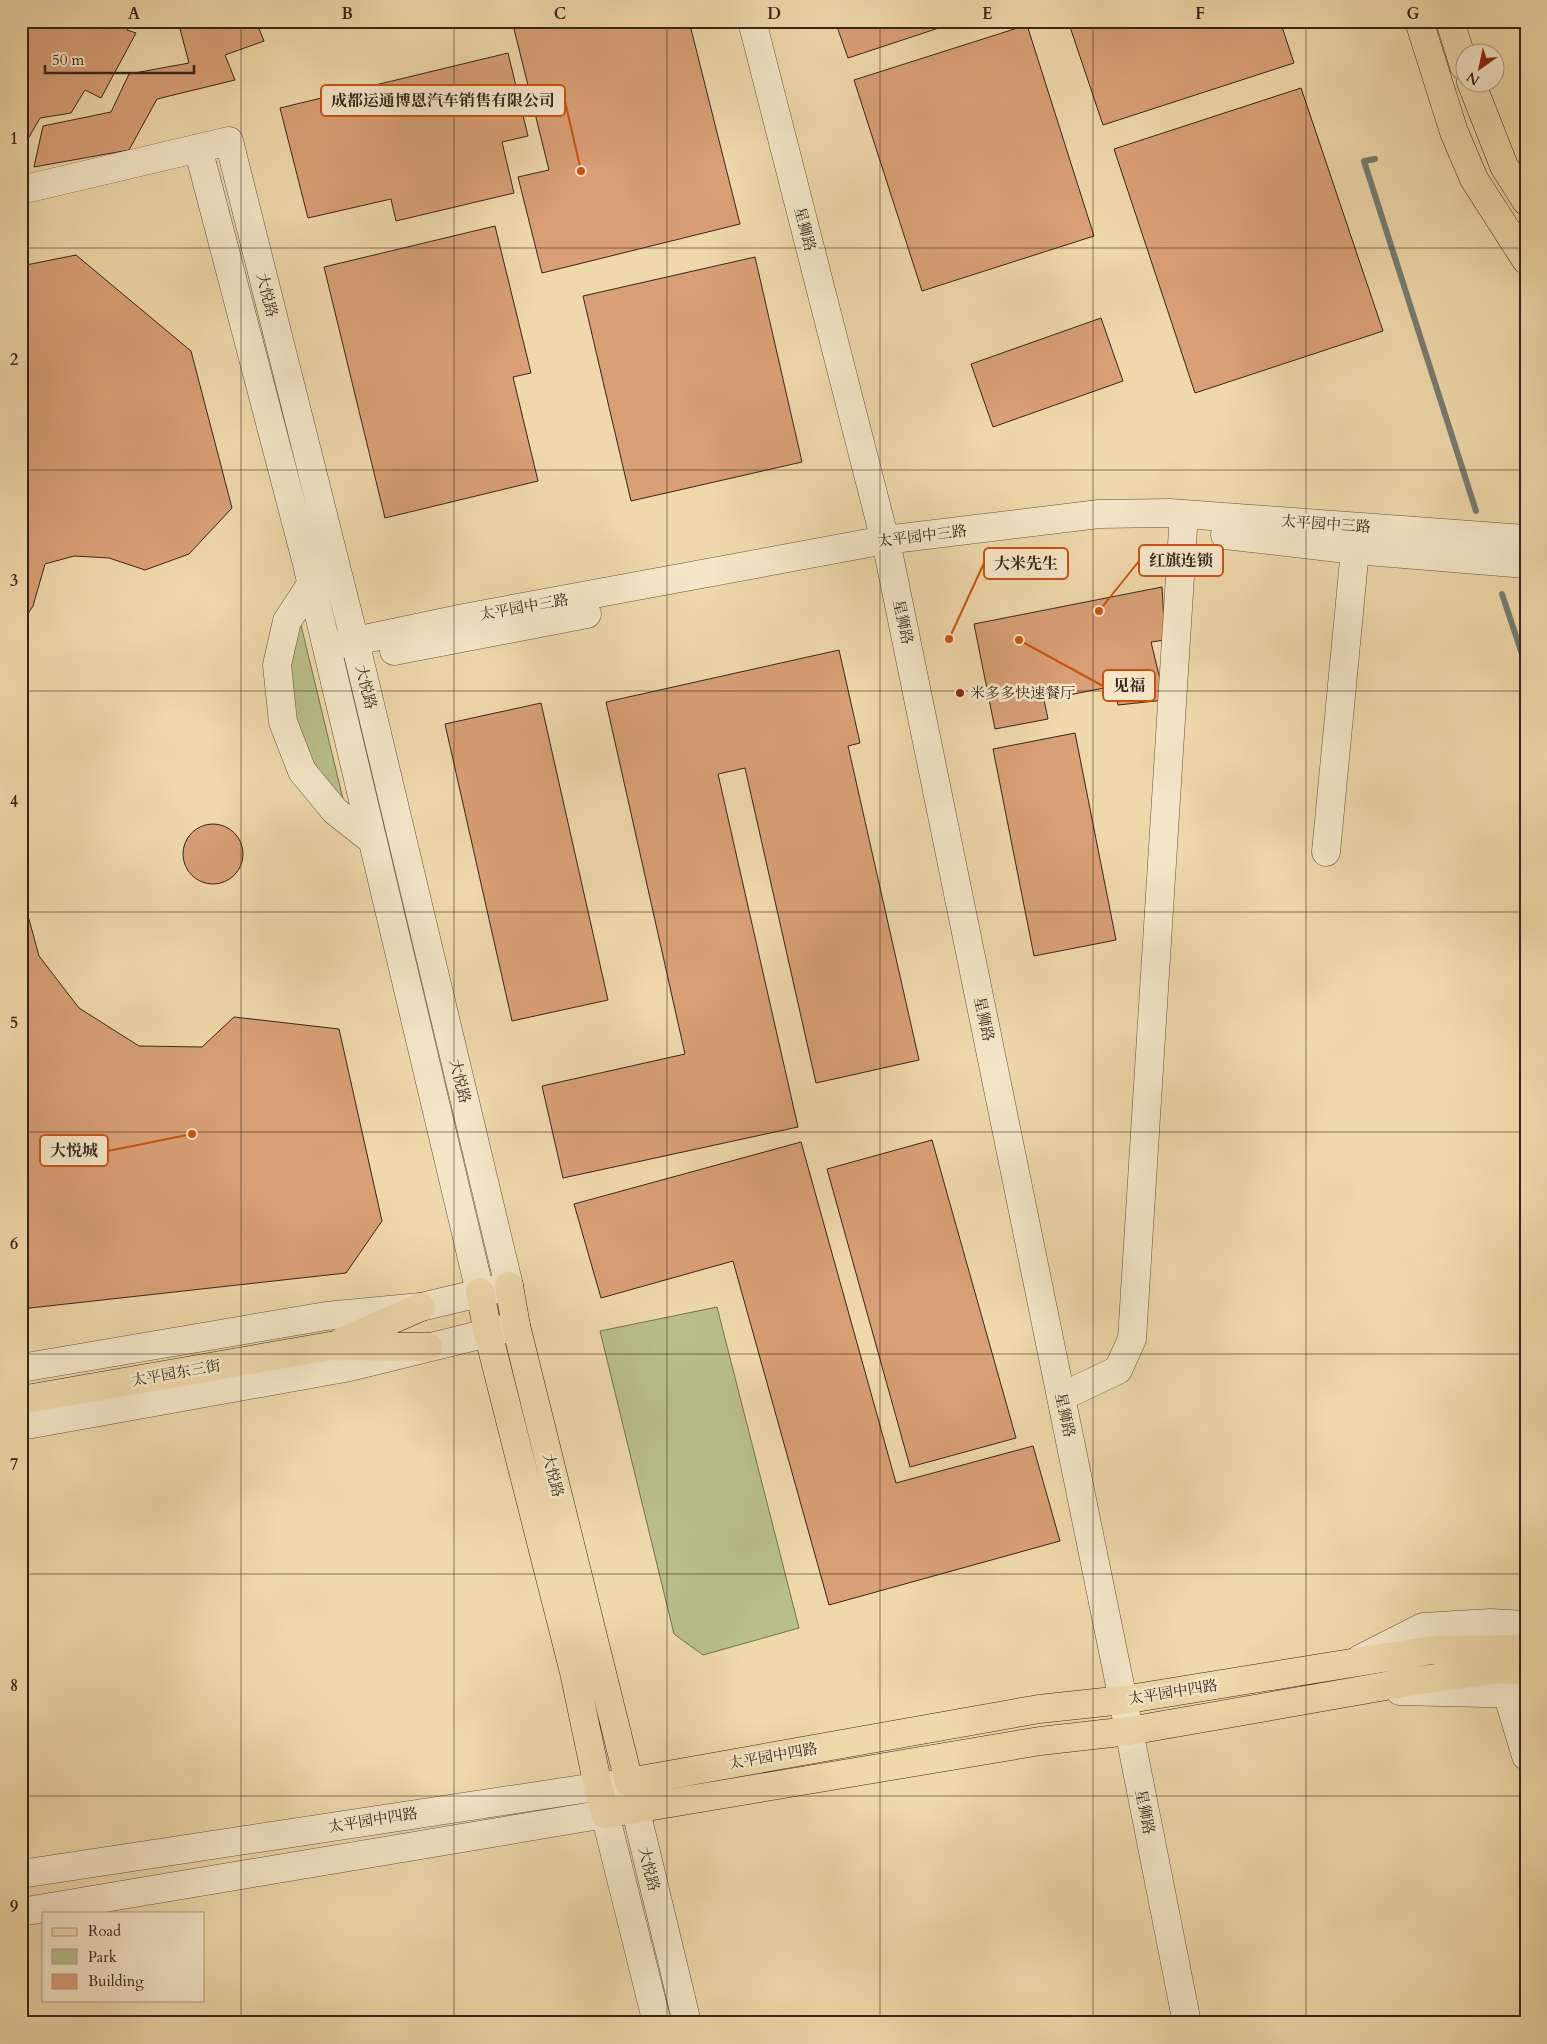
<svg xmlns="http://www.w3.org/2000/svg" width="1547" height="2044" viewBox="0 0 1547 2044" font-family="Cardo,'Noto Serif SC',serif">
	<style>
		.green { fill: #b8bf8a; stroke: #767252 }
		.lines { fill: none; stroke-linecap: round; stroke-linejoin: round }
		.stream { stroke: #747d77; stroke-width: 6 }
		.building { fill: #d99f76; stroke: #35261b }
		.minor-casing { stroke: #64523f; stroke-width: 29 }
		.major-casing { stroke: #35261b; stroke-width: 29 }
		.minor { stroke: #f5e6c8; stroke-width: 28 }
		.major { stroke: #efd8aa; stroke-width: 28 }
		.grid { fill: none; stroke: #35261b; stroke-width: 1; stroke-opacity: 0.55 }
		.poi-dot { fill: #8f2418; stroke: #f5e6c8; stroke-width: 2 }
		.labels { text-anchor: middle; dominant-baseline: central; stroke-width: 5; stroke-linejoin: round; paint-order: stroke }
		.street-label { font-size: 15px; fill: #35261b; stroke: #f5e6c8 }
		.poi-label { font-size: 15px; fill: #35261b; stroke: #f5e6c8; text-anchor: start }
		.leader { fill: none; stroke: #cd510e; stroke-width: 2 }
		.callout-dot { fill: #cd510e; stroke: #f5e6c8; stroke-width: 2 }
		.callout { fill: #f5e6c8; stroke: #cd510e; stroke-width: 2 }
		.callout-label { font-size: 16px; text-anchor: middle; font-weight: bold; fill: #35261b }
		.neatline { fill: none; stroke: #35261b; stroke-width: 2 }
		.grid-label { font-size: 16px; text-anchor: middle; font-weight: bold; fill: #35261b }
	</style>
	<rect width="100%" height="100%" fill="#efd8aa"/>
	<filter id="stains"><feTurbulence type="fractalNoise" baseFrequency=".004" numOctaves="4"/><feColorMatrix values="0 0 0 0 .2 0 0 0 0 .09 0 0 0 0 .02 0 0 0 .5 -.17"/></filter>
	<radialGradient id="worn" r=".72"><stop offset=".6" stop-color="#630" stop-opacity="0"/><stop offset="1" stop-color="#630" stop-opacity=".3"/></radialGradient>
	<path class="green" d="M300,621l43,178 -18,-16 -15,-22 -15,-37 -8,-41z
		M717,1307l82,321 -96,27 -29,-21 -74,-303z"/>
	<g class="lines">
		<path class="stream" d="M1375,159l-11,2 112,350
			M1502,594l24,72"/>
	</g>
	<path class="building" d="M21,21h110l-4,9 9,3 -35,65 -16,-8 -14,23 -31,5 -19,33z
		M178,21h78l8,20 -39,14 10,25 -78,19 -28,51 -95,17 9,-41 68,-14 18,-38 60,-11z
		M544,21h145l51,203 -198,49 -24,-96 31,-7 -35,-141z
		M835,21h125l-112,37z
		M1068,21h212l14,42 -191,62z
		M1027,25l67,211 -172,55 -68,-211z
		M508,53l20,83 -26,6 12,51 -118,28 -5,-22 -83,19 -28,-110z
		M1301,88l82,243 -188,62 -81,-244z
		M495,226l36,147 -18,4 25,104 -153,37 -61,-251z
		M76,255l115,96 41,157 -43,46 -44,16 -36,-12 -35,-2 -29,8 -12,42 -12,18v-358z
		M755,257l47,205 -171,39 -48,-205z
		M1101,318l22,63 -130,46 -22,-63z
		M1162,587l3,53 -14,2 14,58 -47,5 -4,-19 -70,14 4,19 -53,10 -21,-105z
		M839,650l21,93 -12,3 71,314 -103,23 -71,-315 -27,6 80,353 -235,51 -21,-92 143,-32 -79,-352z
		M541,703l67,297 -96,21 -67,-297z
		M1075,733l41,207 -82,16 -41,-207z
		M183 854a30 30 0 1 1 60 0a30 30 0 1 1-60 0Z
		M21,890l18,66 40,52 60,38 63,1 32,-30 105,12 43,192 -36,52 -325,36z
		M932,1140l84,298 -106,29 -83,-298z
		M801,1142l95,341 137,-37 27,95 -231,64 -96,-344 -132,37 -27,-94z"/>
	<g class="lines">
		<g class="minor-casing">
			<path id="minor" d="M752,21l137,535 234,1144 64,323
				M198,148l108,412 174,732
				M21,190l208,-49 130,517 150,628 -88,21 -95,9 -305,52
				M1225,535l130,15 171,14
				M312,583l-25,38 -10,44 6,57 19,49 33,40 38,30
				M327,647l137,-29 421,-78 214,-26 71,-1 356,26
				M394,651l193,-37
				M1326,852l29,-302
				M1061,1397l57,-27 14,-31 51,-810
				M21,1426l329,-59 166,-41
				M1360,1659l63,-32 68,-4 35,2
				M1400,1691l126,3
				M1507,1693l19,63
				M21,1874l608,-92 58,241
				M21,1912l584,-98 52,209"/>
		</g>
		<g class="major-casing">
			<path id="major" d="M1419,21l35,111 20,47 52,81
				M1450,21l14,45
				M1471,82l33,84 22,35
				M509,1286l7,40 113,456 410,-73 84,-9 309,-50 94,-1
				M480,1292l8,41 86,339 24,114 7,28 435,-73 89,-10 285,-50 86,-12 26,2
				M341,1342l80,-35
				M21,1400l309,-54 98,1"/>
		</g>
		<use href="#minor" class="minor"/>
		<use href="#major" class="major"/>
	</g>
	<path class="grid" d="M241,21v2002M454,21v2002M667,21v2002M880,21v2002M1093,21v2002M1306,21v2002M21,248h1505M21,470h1505M21,691h1505M21,912h1505M21,1132h1505M21,1354h1505M21,1574h1505M21,1796h1505"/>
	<circle class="poi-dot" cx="960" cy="693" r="5"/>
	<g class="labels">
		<g class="street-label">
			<text transform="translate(805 229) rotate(76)">星狮路</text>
			<text transform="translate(267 295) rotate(76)">大悦路</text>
			<text transform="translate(1326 524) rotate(4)">太平园中三路</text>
			<text transform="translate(922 536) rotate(-7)">太平园中三路</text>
			<text transform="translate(524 607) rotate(-10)">太平园中三路</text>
			<text transform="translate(903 622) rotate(78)">星狮路</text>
			<text transform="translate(366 687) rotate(76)">大悦路</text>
			<text transform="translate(984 1019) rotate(78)">星狮路</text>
			<text transform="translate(460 1081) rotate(76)">大悦路</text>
			<text transform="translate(176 1373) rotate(-10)">太平园东三街</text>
			<text transform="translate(1065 1415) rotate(78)">星狮路</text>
			<text transform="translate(553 1475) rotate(76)">大悦路</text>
			<text transform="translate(1173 1692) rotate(-9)">太平园中四路</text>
			<text transform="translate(773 1756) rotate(-10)">太平园中四路</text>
			<text transform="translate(1145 1812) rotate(79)">星狮路</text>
			<text transform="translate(373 1820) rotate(-9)">太平园中四路</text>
			<text transform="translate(649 1869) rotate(76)">大悦路</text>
		</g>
		<g class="poi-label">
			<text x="970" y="693">米多多快速餐厅</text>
		</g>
	</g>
	<path class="leader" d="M581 171L565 101M1099 611L1139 561M949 639L984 563M1019 640L1103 686M192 1134L108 1151"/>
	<g class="callout-dot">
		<circle cx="581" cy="171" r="5"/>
		<circle cx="1099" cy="611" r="5"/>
		<circle cx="949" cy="639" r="5"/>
		<circle cx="1019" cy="640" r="5"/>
		<circle cx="192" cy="1134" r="5"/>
	</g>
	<g class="callout">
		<rect x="321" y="85" width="244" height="31" rx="5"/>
		<rect x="1139" y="545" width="84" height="31" rx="5"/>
		<rect x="984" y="548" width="84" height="31" rx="5"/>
		<rect x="1103" y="670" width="52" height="31" rx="5"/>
		<rect x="40" y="1135" width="68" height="31" rx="5"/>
	</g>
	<g class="callout-label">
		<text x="443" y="106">成都运通博恩汽车销售有限公司</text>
		<text x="1181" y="566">红旗连锁</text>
		<text x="1026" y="569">大米先生</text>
		<text x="1129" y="691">见福</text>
		<text x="74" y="1156">大悦城</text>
	</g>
	<rect width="1547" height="2044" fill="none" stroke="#efd8aa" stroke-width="55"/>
	<rect x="42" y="1912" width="162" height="90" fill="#f5e6c8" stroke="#a89983"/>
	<rect x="52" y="1928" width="25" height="8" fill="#efd8aa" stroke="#a89983"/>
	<text x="88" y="1936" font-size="15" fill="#35261b">Road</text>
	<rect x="52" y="1949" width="25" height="15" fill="#b8bf8a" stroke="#a89983"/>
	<text x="88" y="1962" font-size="15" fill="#35261b">Park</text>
	<rect x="52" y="1974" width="25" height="15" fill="#d99f76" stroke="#a89983"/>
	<text x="88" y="1986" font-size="15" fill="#35261b">Building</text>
	<g transform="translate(1480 68) rotate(213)"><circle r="24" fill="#f5e6c8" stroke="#a89983"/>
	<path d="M0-4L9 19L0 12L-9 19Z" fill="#8f2418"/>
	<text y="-8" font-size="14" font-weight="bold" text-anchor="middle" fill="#35261b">N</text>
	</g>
	<path d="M45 65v8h149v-8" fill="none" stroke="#35261b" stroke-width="2.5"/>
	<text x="52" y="65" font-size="15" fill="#35261b" stroke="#f5e6c8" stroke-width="4" paint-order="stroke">50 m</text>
	<rect x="28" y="28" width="1492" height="1988" class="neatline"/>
	<g class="grid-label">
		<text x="134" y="19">A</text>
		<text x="347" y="19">B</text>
		<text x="560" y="19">C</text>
		<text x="774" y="19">D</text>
		<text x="987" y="19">E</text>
		<text x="1200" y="19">F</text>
		<text x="1413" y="19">G</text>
		<text x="14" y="144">1</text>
		<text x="14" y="365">2</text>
		<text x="14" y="586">3</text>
		<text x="14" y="807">4</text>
		<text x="14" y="1028">5</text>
		<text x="14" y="1249">6</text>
		<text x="14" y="1470">7</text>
		<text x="14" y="1691">8</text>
		<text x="14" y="1912">9</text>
	</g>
	<rect width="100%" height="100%" filter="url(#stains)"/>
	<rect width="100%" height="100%" fill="url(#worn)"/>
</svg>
